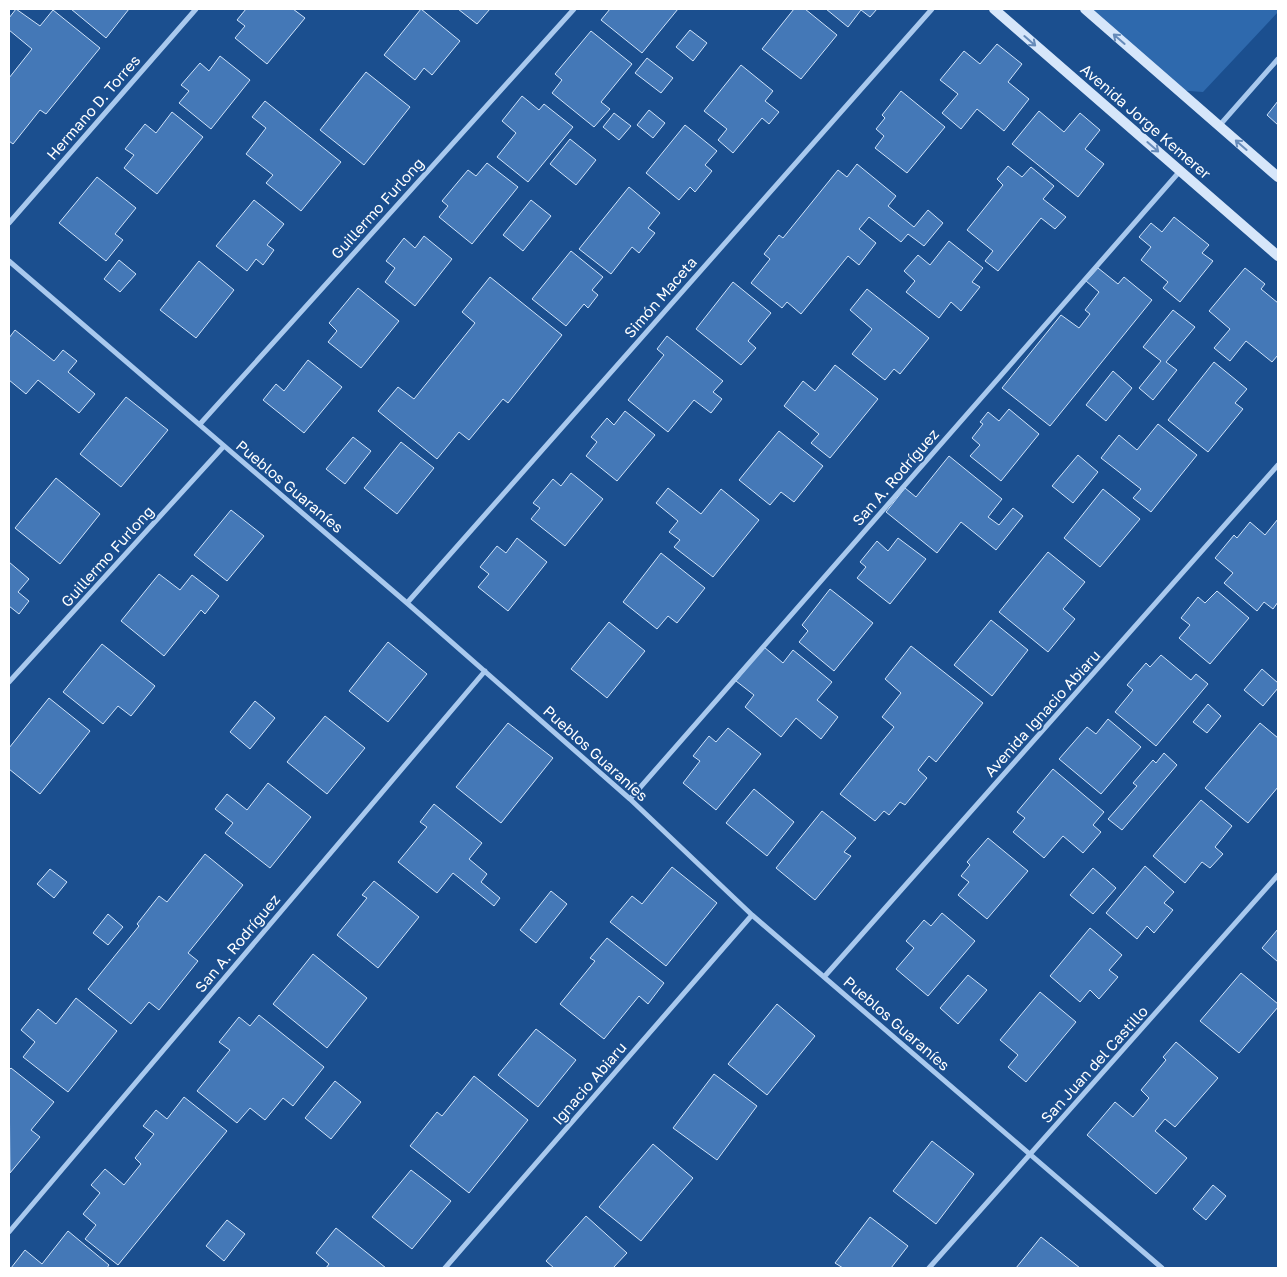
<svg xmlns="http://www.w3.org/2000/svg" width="1287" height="1277" viewBox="0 0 1287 1277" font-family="'Golos Text',sans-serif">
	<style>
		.green { fill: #2e69ad }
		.building { fill: #4478b7; stroke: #cfe3fa }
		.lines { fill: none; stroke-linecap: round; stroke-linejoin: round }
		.minor { stroke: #a9c9ee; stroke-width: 5 }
		.secondary { stroke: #d6e6fa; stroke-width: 10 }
		.oneway { stroke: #668bba }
		.labels { text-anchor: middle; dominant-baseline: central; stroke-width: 4; stroke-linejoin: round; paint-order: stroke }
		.street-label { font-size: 15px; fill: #fff; stroke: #1b4f8f }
	</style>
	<rect width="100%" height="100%" fill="#1b4f8f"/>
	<path class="green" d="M1085,9h193v3l-75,80 -27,-2z"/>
	<path class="building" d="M16,9l24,17 13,-16 47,38 -54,66 -6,-4 -27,34 -4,-3v-63l23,-29 -23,-19v-12z
		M71,9h58l-23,29z
		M246,9h47l12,9 -38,46 -32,-26 10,-12 -8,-6z
		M421,9l39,32 -28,34 -8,-7 -9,12 -31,-25z
		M458,9h32l-13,15z
		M610,9h68l-36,44 -41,-33z
		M794,9h11l32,26 -36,44 -39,-30z
		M826,9h51l-7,8 -9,-7 -13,17z
		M690,30l17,13 -14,18 -17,-14z
		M591,31l41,33 -31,38 9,7 -16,18 -42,-34 10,-13 -7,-6z
		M997,44l25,20 -14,18 21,17 -25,32 -27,-22 -16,20 -19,-16 16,-19 -18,-14 24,-29 16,13z
		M220,56l30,24 -39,49 -32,-26 10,-12 -8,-6 19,-22 9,8z
		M647,58l26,20 -12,15 -26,-20z
		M741,65l32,26 -8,10 14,11 -10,12 -7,-6 -29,35 -15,-13 9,-11 -23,-18z
		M366,72l44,35 -46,58 -44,-35z
		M901,91l44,36 -38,46 -32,-25 9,-12 -8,-7 9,-11 -3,-3z
		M522,96l17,14 5,-6 29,23 -45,55 -31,-25 19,-24 -14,-12z
		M265,101l76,61 -40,49 -35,-28 7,-8 -27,-21 20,-26 -14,-11z
		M1278,101v24l-11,-10z
		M649,110l16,13 -12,15 -16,-13z
		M1039,111l25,21 16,-19 20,17 -15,19 19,15 -26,33 -66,-53z
		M172,112l31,25 -46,57 -33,-26 10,-13 -9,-6 20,-25 11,9z
		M614,113l17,13 -12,14 -16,-13z
		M685,125l32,26 -12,14 7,6 -17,21 -5,-5 -11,13 -33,-27z
		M570,139l26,21 -20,25 -26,-21z
		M487,163l31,24 -46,57 -33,-27 9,-11 -6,-5 26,-31 8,6z
		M857,164l39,32 -8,10 26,21 14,-17 15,13 -19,23 -16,-12 -7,8 -32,-25 -10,12 17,14 -17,22 -11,-9 -47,58 -14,-12 -5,6 -31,-25 19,-24 -6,-5 15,-19 4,3 55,-68 9,7z
		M1008,166l14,11 9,-10 23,19 -11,13 23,18 -11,12 -14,-11 -43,53 -13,-10 8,-10 -26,-21 36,-45 -6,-6z
		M97,177l39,31 -21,26 8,6 -17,21 -47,-38z
		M629,187l31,26 -12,15 7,5 -16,20 -7,-6 -21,27 -32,-25z
		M254,200l30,24 -17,21 7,5 -11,15 -7,-6 -9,12 -31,-25z
		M531,200l20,16 -28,35 -20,-16z
		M1174,217l35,28 -7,8 11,8 -33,41 -17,-14 5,-6 -27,-22 10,-13 -12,-10 12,-14 11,9z
		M424,236l28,23 -37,47 -30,-24 10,-14 -9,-7 18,-23 11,10z
		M949,241l34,27 -11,14 8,5 -19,24 -10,-9 -12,16 -33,-26 9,-11 -11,-10 14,-16 12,10z
		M571,251l32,26 -11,13 6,5 -10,13 -4,-4 -18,22 -34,-27z
		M119,260l17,14 -16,18 -16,-13z
		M199,261l35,29 -38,48 -36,-28z
		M1098,268l20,16 6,-7 28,23 -102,126 -48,-38 59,-73 18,13 11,-14 -5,-4 14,-18 -13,-11z
		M1245,268l20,16 -4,5 17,14v52l-6,7 -26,-21 -16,20 -16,-13 16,-19 -21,-18z
		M490,277l72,58 -54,68 -5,-4 -34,41 -10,-8 -22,27 -59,-48 20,-24 16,12 61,-76 -13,-11z
		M733,282l38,31 -23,28 8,7 -15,17 -45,-36z
		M358,288l41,33 -38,47 -33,-26 9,-11 -8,-8z
		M867,289l62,49 -29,36 -6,-5 -9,11 -33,-26 20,-25 -22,-19z
		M1173,310l22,17 -29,35 11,8 -24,30 -14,-12 22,-27 -18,-14z
		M15,330l39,31 9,-11 14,11 -9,11 27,22 -16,19 -41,-33 -12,14 -17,-14v-42z
		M667,336l56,45 -10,11 9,7 -11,14 -17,-13 -26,32 -40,-32 36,-45 -7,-6z
		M308,360l34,27 -38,46 -41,-33 13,-16 8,7z
		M1214,362l33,27 -12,14 8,6 -35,43 -40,-32z
		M835,365l43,34 -48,59 -19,-15 8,-9 -35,-28 19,-25 12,10z
		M1113,371l19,17 -26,33 -20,-16z
		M126,397l42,33 -47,57 -41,-33z
		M1009,409l30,25 -38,47 -31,-25 10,-11 -8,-7 11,-14 -3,-2 8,-10 11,9z
		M625,411l30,24 -38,46 -31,-25 11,-14 -6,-5 16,-19 7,7z
		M1158,424l39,31 -46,57 -18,-14 8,-9 -40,-31 18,-23 18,15z
		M779,431l44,35 -29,36 -13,-10 -11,13 -31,-25z
		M353,437l18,14 -26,33 -19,-15z
		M401,442l33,26 -37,46 -33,-26z
		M1078,455l20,17 -25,31 -21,-17z
		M949,456l53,43 -14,18 11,8 14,-17 10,8 -27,34 -35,-28 -24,31 -51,-41 19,-24 11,9z
		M571,473l32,26 -38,47 -34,-27 9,-11 -7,-5 20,-24 8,7z
		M56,478l44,36 -40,50 -45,-36z
		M668,488l33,26 20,-25 38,31 -46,57 -39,-30 6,-7 -11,-8 9,-11 -22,-18z
		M1103,489l37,30 -40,48 -36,-29z
		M231,510l33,26 -37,45 -33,-26z
		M1278,519v83l-5,7 -9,-7 -7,9 -33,-28 9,-10 -18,-15 19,-23 3,3 13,-16 15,13z
		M517,538l30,24 -39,49 -30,-24 11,-13 -9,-7 17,-21 9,7z
		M898,538l28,21 -36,45 -33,-26 9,-11 -6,-5 17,-21 11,10z
		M1048,552l37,30 -22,27 12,10 -27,33 -49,-40z
		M661,553l44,35 -28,35 -9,-7 -11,13 -34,-27z
		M9,562l20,17 -11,13 11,9 -10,13 -10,-8z
		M159,574l21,16 12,-15 27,21 -14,18 -4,-4 -37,46 -43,-35z
		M830,589l43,34 -39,48 -35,-29 9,-11 -6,-6z
		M1217,591l32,27 -39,46 -31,-26 11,-13 -9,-7 17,-21 7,6z
		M991,620l37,30 -36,46 -38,-31z
		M609,622l36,29 -38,47 -36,-29z
		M388,642l39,32 -39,48 -39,-31z
		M102,644l53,42 -24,30 -13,-10 -15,18 -40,-32z
		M911,646l72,57 -47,59 -7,-6 -11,14 9,8 -22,27 -5,-3 -11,13 -5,-4 -9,10 -35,-27 54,-67 -12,-10 19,-24 -16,-14z
		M764,647l19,16 10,-13 39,32 -15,18 21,17 -17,22 -25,-21 -15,19 -36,-30 9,-12 -18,-14z
		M1161,655l30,25 5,-6 12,10 -52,62 -41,-34 18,-22 -6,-5 19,-22 4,4z
		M1262,669l16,14v5l-15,18 -19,-16z
		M49,698l41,33 -50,63 -31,-25v-21z
		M255,701l20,17 -25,31 -20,-17z
		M1208,704l13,12 -14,17 -14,-11z
		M325,716l40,32 -38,46 -40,-32z
		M1108,719l33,28 -40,47 -42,-35 28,-32 9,7z
		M508,723l45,35 -52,65 -45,-36z
		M1260,723l18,15v49l-30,36 -43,-35z
		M728,728l33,26 -45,56 -33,-27 17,-22 -7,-5 16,-20 7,6z
		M1164,753l13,12 -55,65 -14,-11 29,-33 -4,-3 20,-23 3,3z
		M1053,769l51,43 -11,13 8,7 -18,21 -20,-17 -19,22 -31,-26 12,-14 -8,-6z
		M268,783l43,34 -41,51 -45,-35 8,-10 -18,-14 12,-15 20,16z
		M754,789l40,33 -27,34 -41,-33z
		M1201,800l31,26 -17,21 8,7 -13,14 -8,-6 -17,21 -32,-27z
		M434,804l48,39 -13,16 18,15 -6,8 19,16 -6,8 -41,-33 -16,20 -39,-31 29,-35 -7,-5z
		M822,811l34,27 -12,14 7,4 -36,44 -39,-32z
		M988,838l40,33 -41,48 -29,-24 11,-13 -8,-6 9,-11 -3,-3z
		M205,854l38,31 -55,68 10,8 -39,49 -10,-8 -18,22 -43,-35 51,-63 -2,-2 22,-28 8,6z
		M1145,866l29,26 -10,11 9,7 -19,23 -7,-7 -10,13 -31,-26z
		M672,867l45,36 -51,63 -56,-44 22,-26 10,8z
		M1093,868l23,20 -23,26 -23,-19z
		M50,869l17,13 -13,16 -17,-14z
		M374,881l45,36 -41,51 -41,-33 30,-37 -5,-3z
		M551,891l16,13 -31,39 -16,-13z
		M942,913l33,28 -47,55 -32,-27 18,-21 -8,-7 18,-21 7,6z
		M108,914l15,13 -15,18 -15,-12z
		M1090,928l32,27 -13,15 9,7 -19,22 -9,-9 -10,12 -30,-26z
		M1278,929v33l-16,-14z
		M607,938l57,45 -16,21 -9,-8 -35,43 -44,-35 35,-43 -5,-3z
		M313,954l54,44 -40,50 -54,-44z
		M1241,973l37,31v3l-39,46 -39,-32z
		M968,975l19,15 -29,34 -18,-16z
		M1040,992l36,30 -50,60 -18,-15 10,-12 -18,-15z
		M76,998l41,33 -49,61 -45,-35 12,-15 -14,-12 17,-21 18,15z
		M777,1004l38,32 -48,59 -39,-31z
		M259,1015l65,52 -31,39 -10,-8 -18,22 -15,-12 -13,15 -40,-32 33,-41 -11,-8 20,-25 11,9z
		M536,1029l40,31 -38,47 -40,-32z
		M1176,1042l42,36 -43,49 -10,-8 -10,12 32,27 -31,36 -69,-59 28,-33 18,15 16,-19 -8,-8 25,-30 -3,-3z
		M11,1068l43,34 -23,28 9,7 -30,36 -1,-103z
		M714,1074l43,32 -40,54 -44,-32z
		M474,1076l54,44 -59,73 -59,-47 27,-34 5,4z
		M335,1081l26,21 -30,37 -26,-21z
		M184,1097l43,34 -109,134 -33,-26 11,-14 -13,-11 17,-21 -9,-8 14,-16 19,16 17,-21 -6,-6 19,-24 -11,-8 13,-16 11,9z
		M932,1141l42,33 -38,50 -43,-33z
		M653,1144l40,34 -52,63 -42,-34z
		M411,1170l40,31 -39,48 -40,-32z
		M1213,1185l13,11 -20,24 -13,-11z
		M586,1216l41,37 -14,15h-59l-8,-7z
		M870,1217l38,29 -17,22h-48l-8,-5z
		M227,1220l18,14 -21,27 -18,-15z
		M336,1228l50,40h-60l3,-4 -13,-11z
		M68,1231l41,34 -2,3h-96l14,-18 17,14z
		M1041,1237l39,31h-64z"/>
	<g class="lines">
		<path class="minor" d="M1219,126l59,-67
			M9,223l187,-214
			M9,261l398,342 223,196 122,116 410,353
			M200,424l374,-415
			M407,603l525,-594
			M9,682l215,-236
			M630,799l550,-628
			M824,977l454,-512
			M9,1232l476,-561
			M445,1268l307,-353
			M929,1268l349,-393"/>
		<path class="secondary" d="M994,9l284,247
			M1085,9l193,168"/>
	</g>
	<defs><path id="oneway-shaft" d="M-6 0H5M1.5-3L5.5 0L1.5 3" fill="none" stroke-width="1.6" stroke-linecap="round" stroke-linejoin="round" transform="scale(1.25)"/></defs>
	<g class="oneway">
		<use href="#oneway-shaft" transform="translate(1119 39) rotate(-139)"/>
		<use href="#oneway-shaft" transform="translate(1030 41) rotate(41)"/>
		<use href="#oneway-shaft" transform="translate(1241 145) rotate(-139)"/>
		<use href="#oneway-shaft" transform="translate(1153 147) rotate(41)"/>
	</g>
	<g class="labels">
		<g class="street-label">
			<text transform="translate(93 107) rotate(-49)">Hermano D. Torres</text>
			<text transform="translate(1146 121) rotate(41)">Avenida Jorge Kemerer</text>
			<text transform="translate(377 208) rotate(-48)">Guillermo Furlong</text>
			<text transform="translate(660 297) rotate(-49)">Simón Maceta</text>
			<text transform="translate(895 477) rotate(-49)">San A. Rodríguez</text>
			<text transform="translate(290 486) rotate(40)">Pueblos Guaraníes</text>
			<text transform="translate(107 556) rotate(-48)">Guillermo Furlong</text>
			<text transform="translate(1042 713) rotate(-48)">Avenida Ignacio Abiaru</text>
			<text transform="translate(596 753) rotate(42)">Pueblos Guaraníes</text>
			<text transform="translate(237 943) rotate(-50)">San A. Rodríguez</text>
			<text transform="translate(897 1023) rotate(41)">Pueblos Guaraníes</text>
			<text transform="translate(1094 1064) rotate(-48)">San Juan del Castillo</text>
			<text transform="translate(589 1083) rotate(-49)">Ignacio Abiaru</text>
		</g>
	</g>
	<rect width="1287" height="1277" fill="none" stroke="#ffffff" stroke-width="20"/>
</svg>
